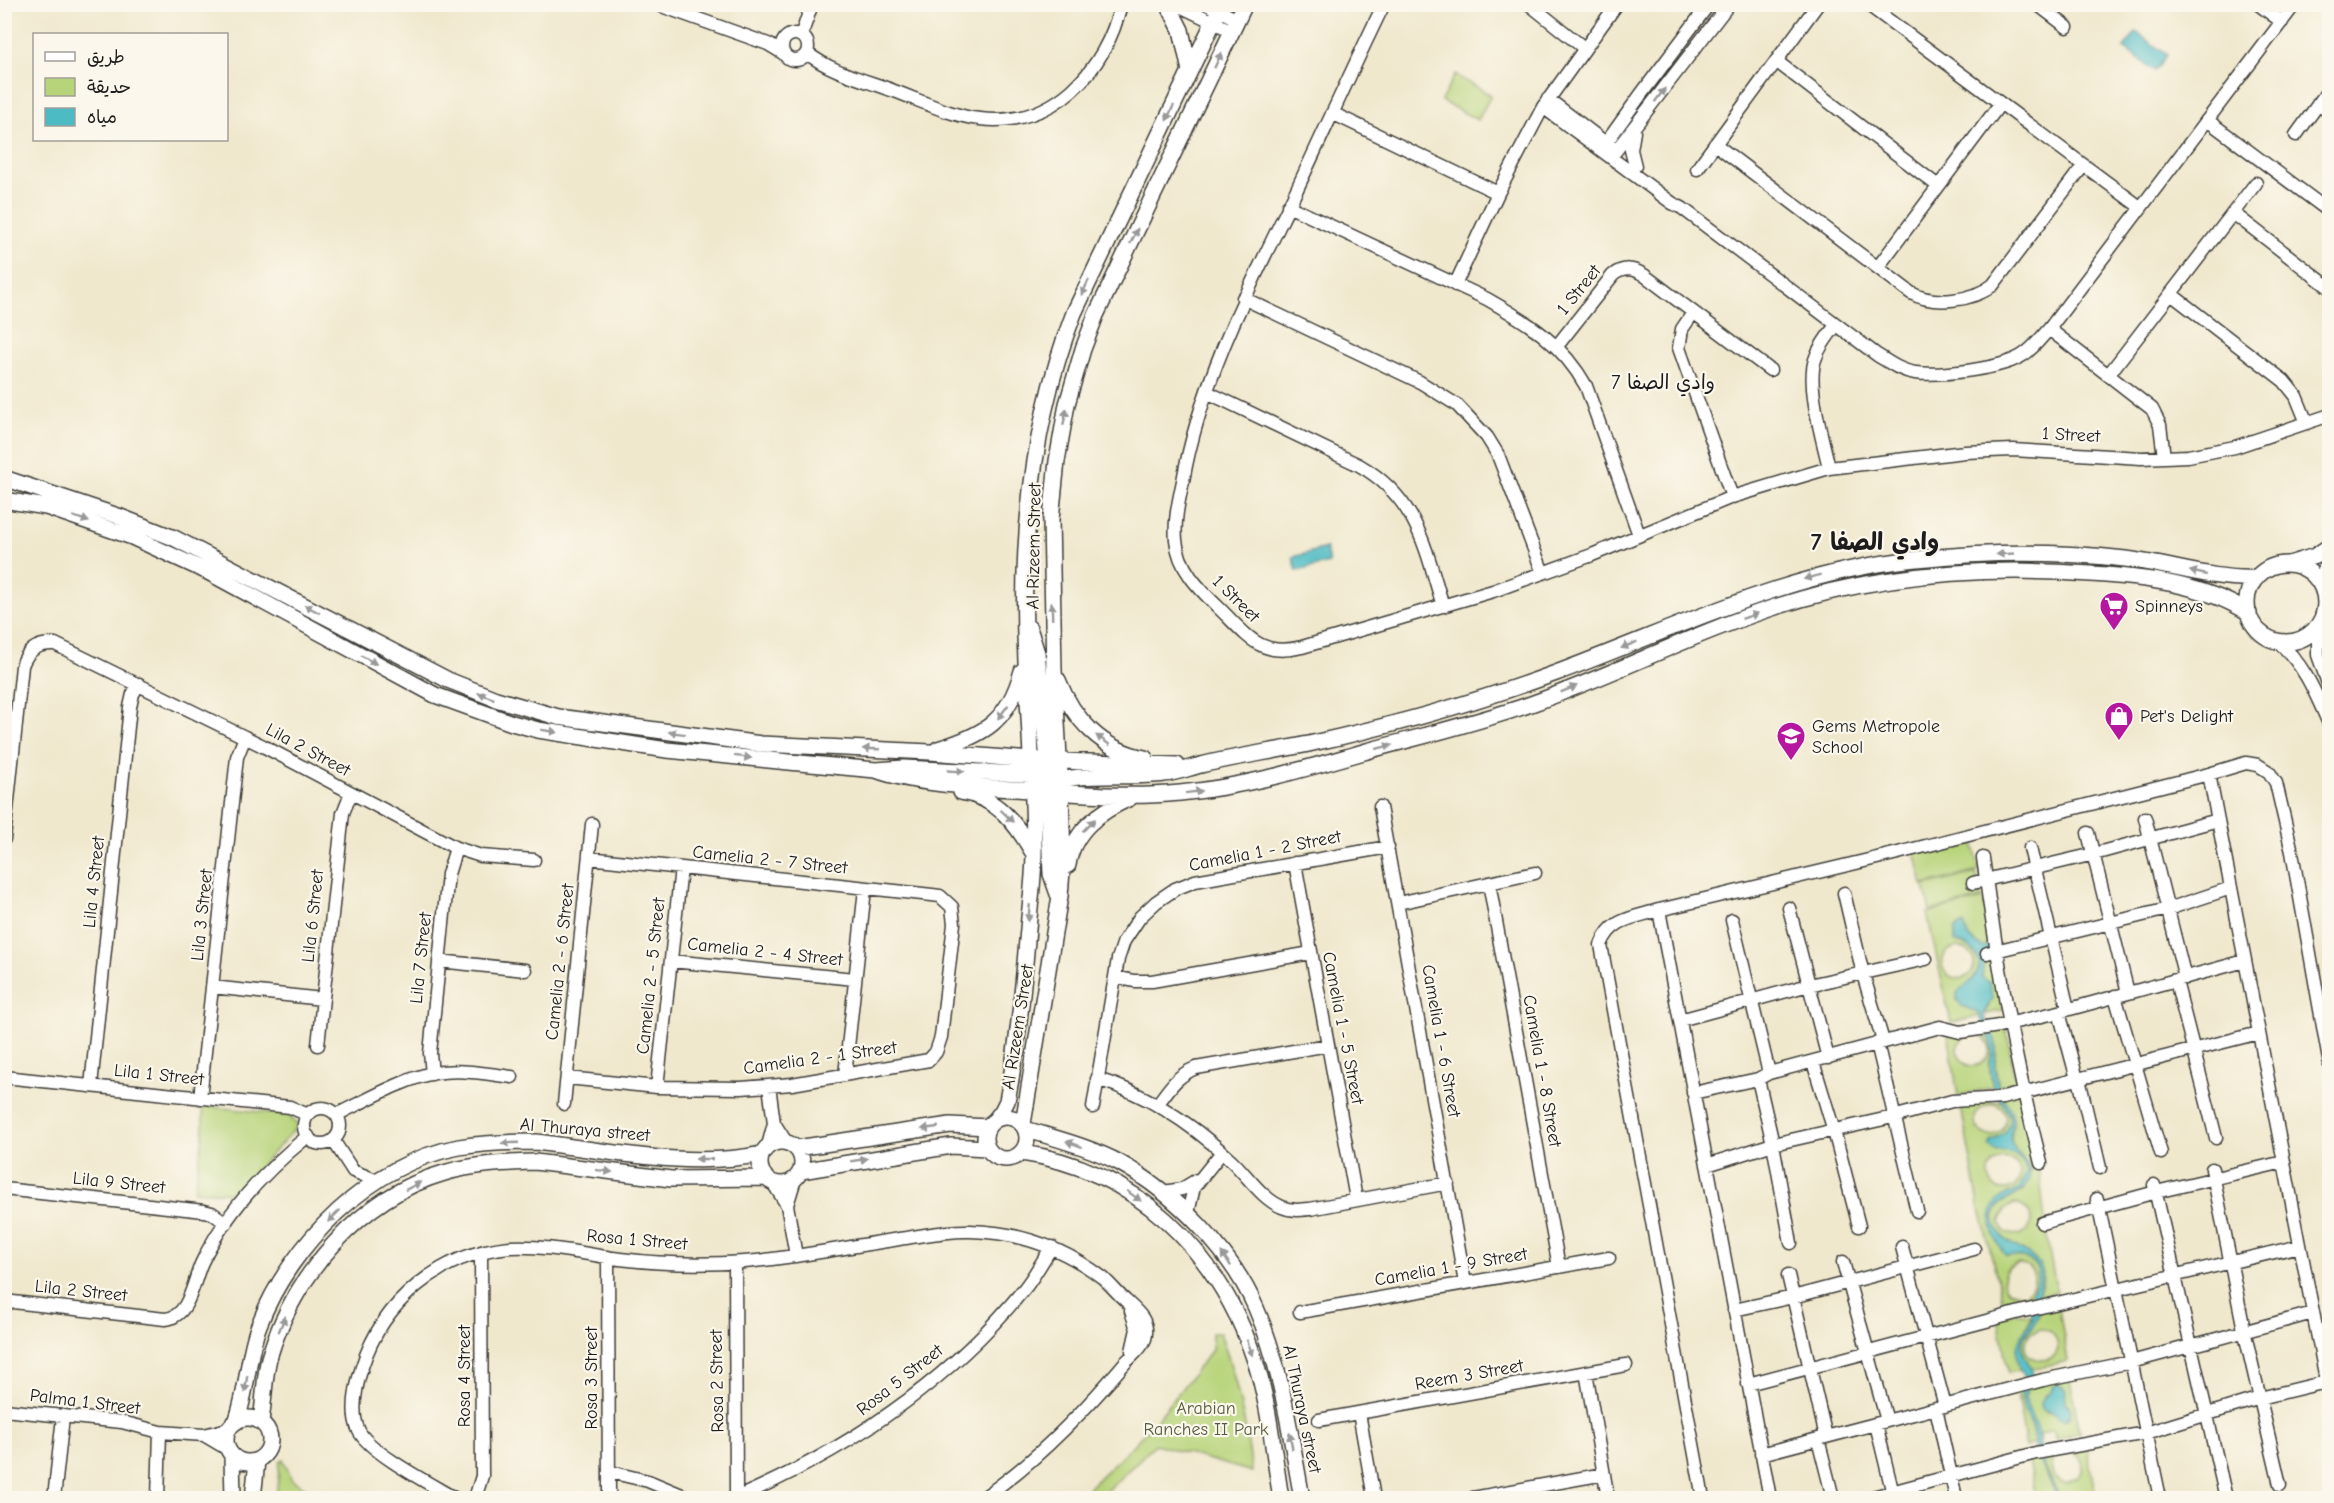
<svg xmlns="http://www.w3.org/2000/svg" width="2334" height="1503" viewBox="0 0 2334 1503" font-family="'Comic Neue','Playpen Sans Arabic',sans-serif">
	<style>
		.green { fill: #b8d47a; stroke: #6a784b; stroke-width: 1.5; fill-rule: evenodd }
		.water { fill: #4dbbc4; stroke: #346c70; stroke-width: 1.5 }
		.lines { fill: none; stroke-linecap: round; stroke-linejoin: round }
		.minor-casing { stroke: #3c3b37; stroke-width: 15 }
		.tertiary-casing { stroke: #3c3b37; stroke-width: 18 }
		.minor { stroke: #fff; stroke-width: 12 }
		.tertiary { stroke: #fff; stroke-width: 15 }
		.oneway { fill: #999 }
		.labels { text-anchor: middle; dominant-baseline: central; stroke-width: 4.5; stroke-linejoin: round; paint-order: stroke }
		.street-label { font-size: 18px; fill: #1c1c1c; stroke: #fbf7ec }
		.poi-label { font-size: 18px; fill: #1c1c1c; stroke: #fbf7ec; text-anchor: start }
		.park-label { font-size: 18px; fill: #535c3d; stroke: #fbf7ec }
		.neighbourhood-label { font-size: 20px; fill: #1c1c1c; stroke: #fbf7ec }
		.district-label { font-size: 24px; font-weight: bold; fill: #1c1c1c; stroke: #fbf7ec }
	</style>
	<rect width="100%" height="100%" fill="#fbf7ec"/>
	<filter id="ink" filterUnits="userSpaceOnUse"><feTurbulence type="fractalNoise" baseFrequency=".0167" numOctaves="2"/><feDisplacementMap in="SourceGraphic" scale="12" xChannelSelector="R" yChannelSelector="G"/><feConvolveMatrix kernelMatrix="1 2 1 2 8 2 1 2 1" color-interpolation-filters="sRGB"/></filter>
	<filter id="wash" filterUnits="userSpaceOnUse"><feTurbulence type="fractalNoise" baseFrequency=".008" numOctaves="4" result="noise"/><feDisplacementMap in="SourceGraphic" scale="24" xChannelSelector="R" yChannelSelector="G"/><feGaussianBlur stdDeviation="1.35" result="paint"/><feColorMatrix in="noise" values="0 0 0 0 0 0 0 0 0 0 0 0 0 0 0 0 0 1.4 0 .05"/><feComposite in="paint" operator="in"/></filter>
	<g filter="url(#wash)">
		<rect width="100%" height="100%" fill="#f0e8cd"/>
		<path class="green" d="M1455,75l36,20 -13,25 -37,-19z
			M1972,838l8,33 -57,14 -8,-33z
			M1976,873l6,25 -52,13 -6,-25z
			M1983,899l9,46 -10,2 -14,-10 -3,-10 -5,-2 -5,4v12c17,4 31,18 20,35 -5,7 -12,11 -18,17v7c5,9 17,7 23,16l-29,7 -24,-110zM1957,947l10,3 7,8c4,34 -47,21 -27,-7z
			M1994,956l9,54 -20,5 6,-9 -4,-25 -3,-4 2,-16z
			M2005,1021l11,62 -17,3c-1,-6 -3,-13 -4,-20 -1,-14 3,-19 -4,-34z
			M1981,1025l10,16 2,7 -4,16 4,23 -35,9 -10,-64zM1978,1034c29,14 -4,47 -18,24 -9,-14 5,-23 18,-24z
			M2018,1089l22,86 7,65 10,52 -19,5c1,-9 8,-18 4,-27 -9,-22 -43,-23 -47,-48 -4,-19 15,-24 29,-31l7,-21c-5,-10 -17,-17 -19,-28 -2,-6 1,-13 1,-19 1,-12 -7,-21 -13,-30zM2014,1204c20,2 23,25 5,32l-15,-4 -4,-9 5,-14z
			M1960,1101l42,1c11,13 11,33 -8,37l29,22 4,11 -8,17 -13,6 -11,10 -2,27c11,8 46,30 46,43 0,9 -7,14 -8,23l-27,8 -25,-101zM1995,1104c11,5 14,15 7,26 -23,19 -44,-22 -7,-26zM2003,1158c30,3 16,45 -10,28 -8,-12 -4,-24 10,-28zM2018,1263c19,2 22,25 4,32l-14,-4c-9,-12 -5,-24 10,-28z
			M203,1106l86,9 9,11 -63,67 -41,-2 9,-55z
			M2057,1297l11,64 -37,8 -10,-21 2,-10 8,-10 8,-26zM2040,1329c7,0 13,3 16,10 13,31 -49,26 -26,-6z
			M1997,1312l35,3 -14,29 1,27 -11,2z
			M1212,1333h8c17,46 26,90 32,139l-97,-28 -55,54h-22l57,-55 25,-27 52,-66z
			M2068,1371l12,61 -24,7 -3,-9 -14,4 1,10c-3,-13 -17,-38 -16,-48 1,-6 6,-12 9,-18zM2058,1384l5,3 2,15 4,3 2,9 -3,5 -5,1 -12,-8h-5l-2,-16 8,-5 1,-5z
			M2028,1380l-7,19 9,24 5,21 -9,3 -11,-64z
			M2085,1439l11,59h-36l-15,-30 -4,-17zM2071,1451c12,6 15,15 8,26l-14,6c-14,-4 -17,-16 -9,-28z
			M2036,1453l22,45h-22l-8,-43z
			M283,1459l9,21 30,18h-46l4,-37z"/>
		<path class="water" d="M2136,32l31,23 -12,16 -31,-23z
			M1326,548l3,15 -32,8 -4,-14z
			M1964,924l4,13 14,10 10,-2 2,11 -10,5 -2,16 8,6 2,16 -9,16c5,9 11,20 13,29 1,7 0,12 -1,18 -1,8 3,19 4,27 3,10 12,17 14,28 1,8 -3,15 -2,23 2,17 22,17 18,39 -4,21 -38,17 -35,42 4,24 33,26 45,43 7,11 1,18 -1,30 0,7 2,15 0,22 -3,9 -12,15 -15,23 -6,16 11,24 10,38 0,7 -8,13 -9,21l12,29 9,41 15,30h-2l-22,-45 -5,-29 -9,-18 -1,-13 7,-13c-13,-12 -15,-30 -6,-46 2,-5 8,-9 10,-15 2,-8 -2,-16 -1,-24 1,-6 6,-10 7,-16 3,-20 -17,-23 -32,-23 -13,-16 -25,-45 -4,-59 6,-4 12,-4 17,-8l8,-17c-4,-16 -17,-22 -32,-20l-6,-6 2,-5c12,-6 18,-10 19,-25l-17,-29 -4,-23 3,-9 -1,-14 -14,-29 -15,-6 -5,-6v-7c6,-6 13,-10 18,-17 11,-17 -3,-31 -20,-34v-13z
			M2058,1384l8,6 -1,12 6,7 -3,9 -5,2 -12,-8 -9,-3c-4,-13 8,-13 11,-23z"/>
	</g>
	<g filter="url(#ink)">
		<g class="lines">
			<g class="minor-casing">
				<path id="minor" d="M656,4l112,40 15,9
					M1176,4l56,27
					M1206,4l32,16
					M1384,4c-33,67 -63,135 -95,202 -43,88 -89,178 -106,275 -4,19 -9,39 -7,59 3,32 27,52 49,74 25,25 38,43 77,33l191,-56 99,-36 140,-58 97,-29 136,-16 48,-2 128,8 47,-2 47,-9 95,-32
					M1529,4l55,44
					M1867,4l273,203
					M2037,4l30,23
					M2258,4l24,18
					M782 47a13 13 0 1 1 26 0a13 13 0 1 1-26 0Z
					M801,36l11,-32
					M807,53c24,19 58,27 87,38 28,10 57,25 86,28 73,9 126,-48 141,-115
					M1776,61l162,125
					M1548,99l63,48
					M2318,104l12,9
					M1543,107l129,96 10,5 195,147c12,7 23,16 38,18 25,3 87,-4 108,-18 10,-6 18,-17 26,-26l246,-325
					M1332,113l166,80
					M2207,120l123,92
					M1634,132l-3,18 4,16
					M2296,135l34,-47
					M1715,144l196,149c23,13 62,8 82,-8l90,-119
					M1601,150l41,-57 67,-89
					M1611,157l118,-153
					M1697,169l121,-165
					M1288,206l199,93c42,24 75,44 99,87l53,149
					M2233,213l97,75
					M1878,267l122,-163
					M1455,285l43,-92 45,-86 74,-103
					M2171,294l113,87 12,15 11,27
					M1243,298l177,84 37,23 30,32 11,18 45,118
					M1693,313l-11,16 -3,19 53,149
					M2049,329l103,80 8,16 4,32
					M1557,346l56,-71c11,-8 20,-7 31,0l126,95
					M2109,374l147,-191
					M1207,392l152,73c58,33 66,82 84,141
					M1829,468c-6,-28 -24,-86 -13,-111 4,-12 13,-22 20,-32
					M2318,624v31l12,34
					M2276,640c28,23 40,54 54,86
					M2209,774l121,626
					M1380,807l85,476
					M2145,818l40,160
					M2088,833l40,160
					M4,839l18,-173c5,-16 16,-23 33,-22l208,102 193,102 25,8 53,4
					M2030,848l38,161
					M1983,858c14,103 32,205 58,305
					M1295,863l61,336
					M1489,883l70,384
					M1973,883l121,-29 124,-34
					M1844,893l19,81 20,67
					M1398,903l137,-30
					M1789,908l39,150
					M1659,910l111,588
					M1732,920l37,153
					M1987,953l181,-44 63,-21
					M439,961l86,9
					M671,961l184,18
					M1115,977l19,4h18l159,-28
					M2176,981l40,157
					M212,987l110,12
					M2115,996l46,157
					M2059,1012l18,67
					M1680,1020l129,-35 117,-26
					M1877,1043l40,168
					M318,1045l25,-232 8,-20
					M1813,1062l21,69 25,95
					M432,1074l-2,-21 18,-179 8,-26
					M845,1075l20,-186
					M4,1077l286,30 18,8
					M567,1078l90,9 84,1 51,-4 137,-24 7,-8 5,-15 13,-113 -2,-17 -12,-11 -8,-1 -343,-37
					M1097,1079c51,15 96,46 134,81 16,15 31,39 51,47 9,4 18,3 28,2l138,-26
					M1758,1079l15,65 18,99
					M2079,1079l21,89
					M91,1086l39,-379 3,-13 6,-10
					M769,1086l5,37 12,19
					M657,1087l24,-219
					M1693,1093l65,-14 11,-6 171,-46 20,5 39,-6 60,-14 186,-51
					M200,1098l37,-341 8,-20
					M564,1104l28,-280
					M1157,1105c12,-16 20,-30 39,-37l132,-23
					M1093,1107l25,-148 6,-18 16,-24 16,-15 19,-13 20,-8 193,-34
					M304 1126a18 18 0 1 1 36 0a18 18 0 1 1-36 0Z
					M336,1115c27,-13 69,-37 98,-42 26,-4 51,0 78,4
					M333,1140l20,31 25,10
					M768,1146l6,-23
					M1707,1165l66,-21 120,-27 59,-16 51,-3 256,-65
					M2212,1169l32,161 36,155
					M773,1183l14,22 9,51
					M2154,1185l72,313
					M4,1189l200,22 8,2 14,10
					M1164,1192l18,-3 15,-9
					M2097,1199l63,299
					M787,1205l8,-26
					M1188,1213l6,-26 28,-35
					M2042,1223l114,-31 128,-30
					M1902,1247l43,159
					M608,1257l1,241
					M1843,1262l44,159
					M735,1263l1,235c109,-47 212,-115 288,-209 10,-12 18,-28 28,-42
					M1788,1275l38,162
					M4,1301l161,18c25,-2 28,-38 37,-57 24,-50 64,-92 106,-126
					M1734,1310l59,-13 181,-48
					M1131,1311l6,18 -5,22
					M1300,1312l309,-54
					M1586,1372l22,126
					M1748,1384l276,-73 276,-65
					M1936,1408l20,90
					M4,1410l118,12 38,10 44,3 24,-6
					M1359,1413l15,85
					M1319,1420l307,-55
					M1876,1424l18,74
					M204,1435l22,13
					M1818,1439l15,59
					M1761,1454l282,-74 88,-18 182,-49
					M610,1472l38,9 41,17
					M54,1498l9,-81
					M158,1498l2,-66
					M454,1498c-22,-13 -84,-45 -95,-67 -9,-18 -3,-45 3,-64 20,-65 79,-114 148,-120 36,-2 74,7 110,12 41,5 82,6 124,3 52,-4 103,-15 155,-23 23,-3 47,-9 71,-8 49,1 94,17 133,47 8,7 15,16 23,23 12,11 24,20 19,38 -4,11 -14,17 -21,25 -42,50 -88,97 -141,134
					M475,1498l7,-22 -1,-224
					M1473,1498l131,-24
					M1703,1498l-102,-553c10,-27 33,-27 58,-35l239,-57 311,-79 37,-11 12,2 11,7 7,11 16,69 38,214
					M1869,1498l167,-45 110,-20 114,-35 66,-16"/>
			</g>
			<g class="tertiary-casing">
				<path id="tertiary" d="M1168,4l13,26 9,41
					M4,478l114,38 56,22 274,142 48,19 62,18 203,27 169,8 101,8 146,5
					M4,500l42,7 86,30 76,35 227,123 77,28 26,7 129,20 122,12 87,8 28,-2 136,7
					M2289,564l26,-8 15,-10
					M2247 603a39 39 0 1 1 78 0a39 39 0 1 1-78 0Z
					M2323,589l1,-15 6,-17
					M1029,628l8,25 12,117
					M1058,680c15,39 44,70 87,78
					M938,749c47,-14 71,-29 84,-78
					M876,770c43,16 108,17 155,20 49,4 99,8 149,3 64,-6 125,-24 187,-42 55,-15 110,-28 164,-47 82,-29 161,-70 244,-97 102,-33 210,-41 316,-33 52,3 113,10 158,39
					M1047,784l4,90 7,20
					M1034,790c32,-21 92,-11 130,-16 13,-1 24,-6 37,-9 37,-9 75,-14 112,-22 82,-18 164,-41 243,-70 119,-44 233,-102 361,-114 69,-7 139,-8 208,0 44,5 87,21 131,19
					M961,792c35,5 55,31 71,59
					M1068,865c5,-35 33,-54 62,-67
					M985 1138a21 21 0 1 1 42 0a21 21 0 1 1-42 0Z
					M995,1120l7,-9 5,-10c11,-57 16,-114 21,-172 2,-25 6,-51 6,-77 0,-64 -5,-127 -8,-191 -6,-118 5,-237 48,-348l148,-309
					M1023,1124l37,-228 3,-38 -2,-66 -7,-122 -3,-151 6,-58 10,-57 16,-55 13,-34 149,-311
					M1025,1129c32,10 65,18 95,34 54,30 111,87 136,145 26,60 34,126 46,190
					M760 1163a21 21 0 1 1 42 0a21 21 0 1 1-42 0Z
					M797,1148l153,-23 38,2
					M1022,1153c113,16 195,97 231,202 16,45 20,96 28,143
					M801,1171l150,-25 36,2
					M226 1440a22 22 0 1 1 44 0a22 22 0 1 1-44 0Z
					M236,1422c12,-32 11,-66 23,-97 31,-81 112,-162 200,-178 25,-4 51,-5 77,-5 73,9 152,27 226,12
					M261,1422c3,-21 3,-43 8,-64 24,-82 91,-161 175,-185 30,-9 61,-10 91,-11l136,17 95,-1
					M232,1457l1,41
					M253,1498l4,-37"/>
			</g>
			<use href="#minor" class="minor"/>
			<use href="#tertiary" class="tertiary"/>
		</g>
		<defs><path id="oneway-solid" d="M-6-.8H1V-3.2L6.5 0L1 3.2V.8H-6Z" transform="scale(1.5)"/></defs>
		<g class="oneway">
			<use href="#oneway-solid" transform="translate(1218 60) rotate(-65)"/>
			<use href="#oneway-solid" transform="translate(1660 95) rotate(-53)"/>
			<use href="#oneway-solid" transform="translate(1170 113) rotate(116)"/>
			<use href="#oneway-solid" transform="translate(1134 236) rotate(-64)"/>
			<use href="#oneway-solid" transform="translate(1085 288) rotate(115)"/>
			<use href="#oneway-solid" transform="translate(1065 417) rotate(-78)"/>
			<use href="#oneway-solid" transform="translate(81 519) rotate(19)"/>
			<use href="#oneway-solid" transform="translate(2005 554) rotate(177)"/>
			<use href="#oneway-solid" transform="translate(2198 573) rotate(-167)"/>
			<use href="#oneway-solid" transform="translate(1812 577) rotate(165)"/>
			<use href="#oneway-solid" transform="translate(312 609) rotate(-152)"/>
			<use href="#oneway-solid" transform="translate(1052 611) rotate(-92)"/>
			<use href="#oneway-solid" transform="translate(1750 616) rotate(-19)"/>
			<use href="#oneway-solid" transform="translate(1629 645) rotate(158)"/>
			<use href="#oneway-solid" transform="translate(369 660) rotate(29)"/>
			<use href="#oneway-solid" transform="translate(1569 689) rotate(-22)"/>
			<use href="#oneway-solid" transform="translate(486 696) rotate(-159)"/>
			<use href="#oneway-solid" transform="translate(1003 712) rotate(127)"/>
			<use href="#oneway-solid" transform="translate(549 731) rotate(9)"/>
			<use href="#oneway-solid" transform="translate(677 733) rotate(-173)"/>
			<use href="#oneway-solid" transform="translate(1103 740) rotate(-145)"/>
			<use href="#oneway-solid" transform="translate(1384 747) rotate(-14)"/>
			<use href="#oneway-solid" transform="translate(871 749) rotate(-178)"/>
			<use href="#oneway-solid" transform="translate(743 757) rotate(7)"/>
			<use href="#oneway-solid" transform="translate(956 771) rotate(3)"/>
			<use href="#oneway-solid" transform="translate(1194 792) rotate(-7)"/>
			<use href="#oneway-solid" transform="translate(1007 816) rotate(44)"/>
			<use href="#oneway-solid" transform="translate(1089 825) rotate(-45)"/>
			<use href="#oneway-solid" transform="translate(1029 913) rotate(95)"/>
			<use href="#oneway-solid" transform="translate(930 1128) rotate(172)"/>
			<use href="#oneway-solid" transform="translate(510 1143) rotate(178)"/>
			<use href="#oneway-solid" transform="translate(1074 1144) rotate(-160)"/>
			<use href="#oneway-solid" transform="translate(704 1159) rotate(-180)"/>
			<use href="#oneway-solid" transform="translate(859 1160) rotate(-9)"/>
			<use href="#oneway-solid" transform="translate(604 1171) rotate(7)"/>
			<use href="#oneway-solid" transform="translate(413 1186) rotate(-27)"/>
			<use href="#oneway-solid" transform="translate(1134 1196) rotate(35)"/>
			<use href="#oneway-solid" transform="translate(334 1216) rotate(136)"/>
			<use href="#oneway-solid" transform="translate(1226 1259) rotate(-125)"/>
			<use href="#oneway-solid" transform="translate(282 1324) rotate(-67)"/>
			<use href="#oneway-solid" transform="translate(1250 1348) rotate(69)"/>
			<use href="#oneway-solid" transform="translate(246 1384) rotate(99)"/>
			<use href="#oneway-solid" transform="translate(1291 1441) rotate(-100)"/>
		</g>
	</g>
	<defs>
		<g id="supermarket-pin" transform="scale(1.5)"><path d="M0 17L-7.5 6A9.5 9.5 0 1 1 7.5 6Z" fill="#b5179e" stroke="#fbf7ec"/><path d="M-6-5.5h2.5l.6 2H6L4.5 2H-2.5L-4.4-4H-6ZM-1.5 3.2a1.3 1.3 0 1 0 .1 0ZM3 3.2a1.3 1.3 0 1 0 .1 0Z" fill="#fff"/></g>
		<g id="shop-pin" transform="scale(1.5)"><path d="M0 17L-7.5 6A9.5 9.5 0 1 1 7.5 6Z" fill="#b5179e" stroke="#fbf7ec"/><path d="M-5-2.5h2.3a2.7 3.5 0 0 1 5.4 0H5L5.5 6h-11ZM-1.5-2.5h3a1.5 2.3 0 0 0-3 0Z" fill="#fff"/></g>
		<g id="school-pin" transform="scale(1.5)"><path d="M0 17L-7.5 6A9.5 9.5 0 1 1 7.5 6Z" fill="#b5179e" stroke="#fbf7ec"/><path d="M0-5L7-2L0 1L-7-2ZM-4 1L0 2.5L4 1V4Q0 6-4 4Z" fill="#fff"/></g>
	</defs>
	<g fill-rule="evenodd">
		<use href="#supermarket-pin" x="2114" y="606"/>
		<use href="#shop-pin" x="2119" y="716"/>
		<use href="#school-pin" x="1791" y="736"/>
	</g>
	<g class="labels">
		<g class="street-label">
			<text transform="translate(1579 290) rotate(-51)">1 Street</text>
			<text transform="translate(2071 435) rotate(3)">1 Street</text>
			<text transform="translate(1034 546) rotate(-89)">Al Rizeem Street</text>
			<text transform="translate(1236 599) rotate(45)">1 Street</text>
			<text transform="translate(308 750) rotate(28)">Lila 2 Street</text>
			<text transform="translate(1265 851) rotate(-11)">Camelia 1 - 2 Street</text>
			<text transform="translate(770 860) rotate(6)">Camelia 2 - 7 Street</text>
			<text transform="translate(94 882) rotate(-84)">Lila 4 Street</text>
			<text transform="translate(202 915) rotate(-84)">Lila 3 Street</text>
			<text transform="translate(313 916) rotate(-84)">Lila 6 Street</text>
			<text transform="translate(765 952) rotate(6)">Camelia 2 - 4 Street</text>
			<text transform="translate(421 958) rotate(-84)">Lila 7 Street</text>
			<text transform="translate(560 962) rotate(-84)">Camelia 2 - 6 Street</text>
			<text transform="translate(651 976) rotate(-84)">Camelia 2 - 5 Street</text>
			<text transform="translate(1018 1027) rotate(-81)">Al Rizeem Street</text>
			<text transform="translate(1343 1028) rotate(79)">Camelia 1 - 5 Street</text>
			<text transform="translate(1441 1041) rotate(80)">Camelia 1 - 6 Street</text>
			<text transform="translate(820 1058) rotate(-8)">Camelia 2 - 1 Street</text>
			<text transform="translate(1542 1071) rotate(80)">Camelia 1 - 8 Street</text>
			<text transform="translate(159 1075) rotate(6)">Lila 1 Street</text>
			<text transform="translate(585 1130) rotate(5)">Al Thuraya street</text>
			<text transform="translate(119 1183) rotate(6)">Lila 9 Street</text>
			<text transform="translate(637 1240) rotate(5)">Rosa 1 Street</text>
			<text transform="translate(1451 1267) rotate(-10)">Camelia 1 - 9 Street</text>
			<text transform="translate(81 1291) rotate(6)">Lila 2 Street</text>
			<text transform="translate(1469 1375) rotate(-10)">Reem 3 Street</text>
			<text transform="translate(464 1376) rotate(-90)">Rosa 4 Street</text>
			<text transform="translate(591 1378) rotate(-90)">Rosa 3 Street</text>
			<text transform="translate(900 1380) rotate(-38)">Rosa 5 Street</text>
			<text transform="translate(717 1381) rotate(-91)">Rosa 2 Street</text>
			<text transform="translate(85 1402) rotate(7)">Palma 1 Street</text>
			<text transform="translate(1302 1409) rotate(78)">Al Thuraya street</text>
		</g>
		<g class="poi-label">
			<text x="2135" y="606">Spinneys</text>
			<text x="2140" y="716">Pet's Delight</text>
			<text x="1812" y="726">Gems Metropole<tspan x="1812" dy="21">School</tspan></text>
		</g>
		<g class="park-label">
			<text x="1206" y="1408">Arabian<tspan x="1206" dy="21">Ranches II Park</tspan></text>
		</g>
		<g class="neighbourhood-label">
			<text x="1663" y="382">وادي الصفا 7</text>
		</g>
		<g class="district-label">
			<text x="1875" y="542">وادي الصفا 7</text>
		</g>
	</g>
	<rect width="2334" height="1503" fill="none" stroke="#fbf7ec" stroke-width="24"/>
	<rect x="33" y="33" width="195" height="108" fill="#fbf7ec" stroke="#a29f99" stroke-width="1.5"/>
	<rect x="45" y="52" width="30" height="9" fill="#ffffff" stroke="#a29f99" stroke-width="1.5"/>
	<text x="87" y="63" font-size="18" fill="#1c1c1c">طريق</text>
	<rect x="45" y="78" width="30" height="18" fill="#b8d47a" stroke="#a29f99" stroke-width="1.5"/>
	<text x="87" y="93" font-size="18" fill="#1c1c1c">حديقة</text>
	<rect x="45" y="108" width="30" height="18" fill="#4dbbc4" stroke="#a29f99" stroke-width="1.5"/>
	<text x="87" y="123" font-size="18" fill="#1c1c1c">مياه</text>
</svg>
